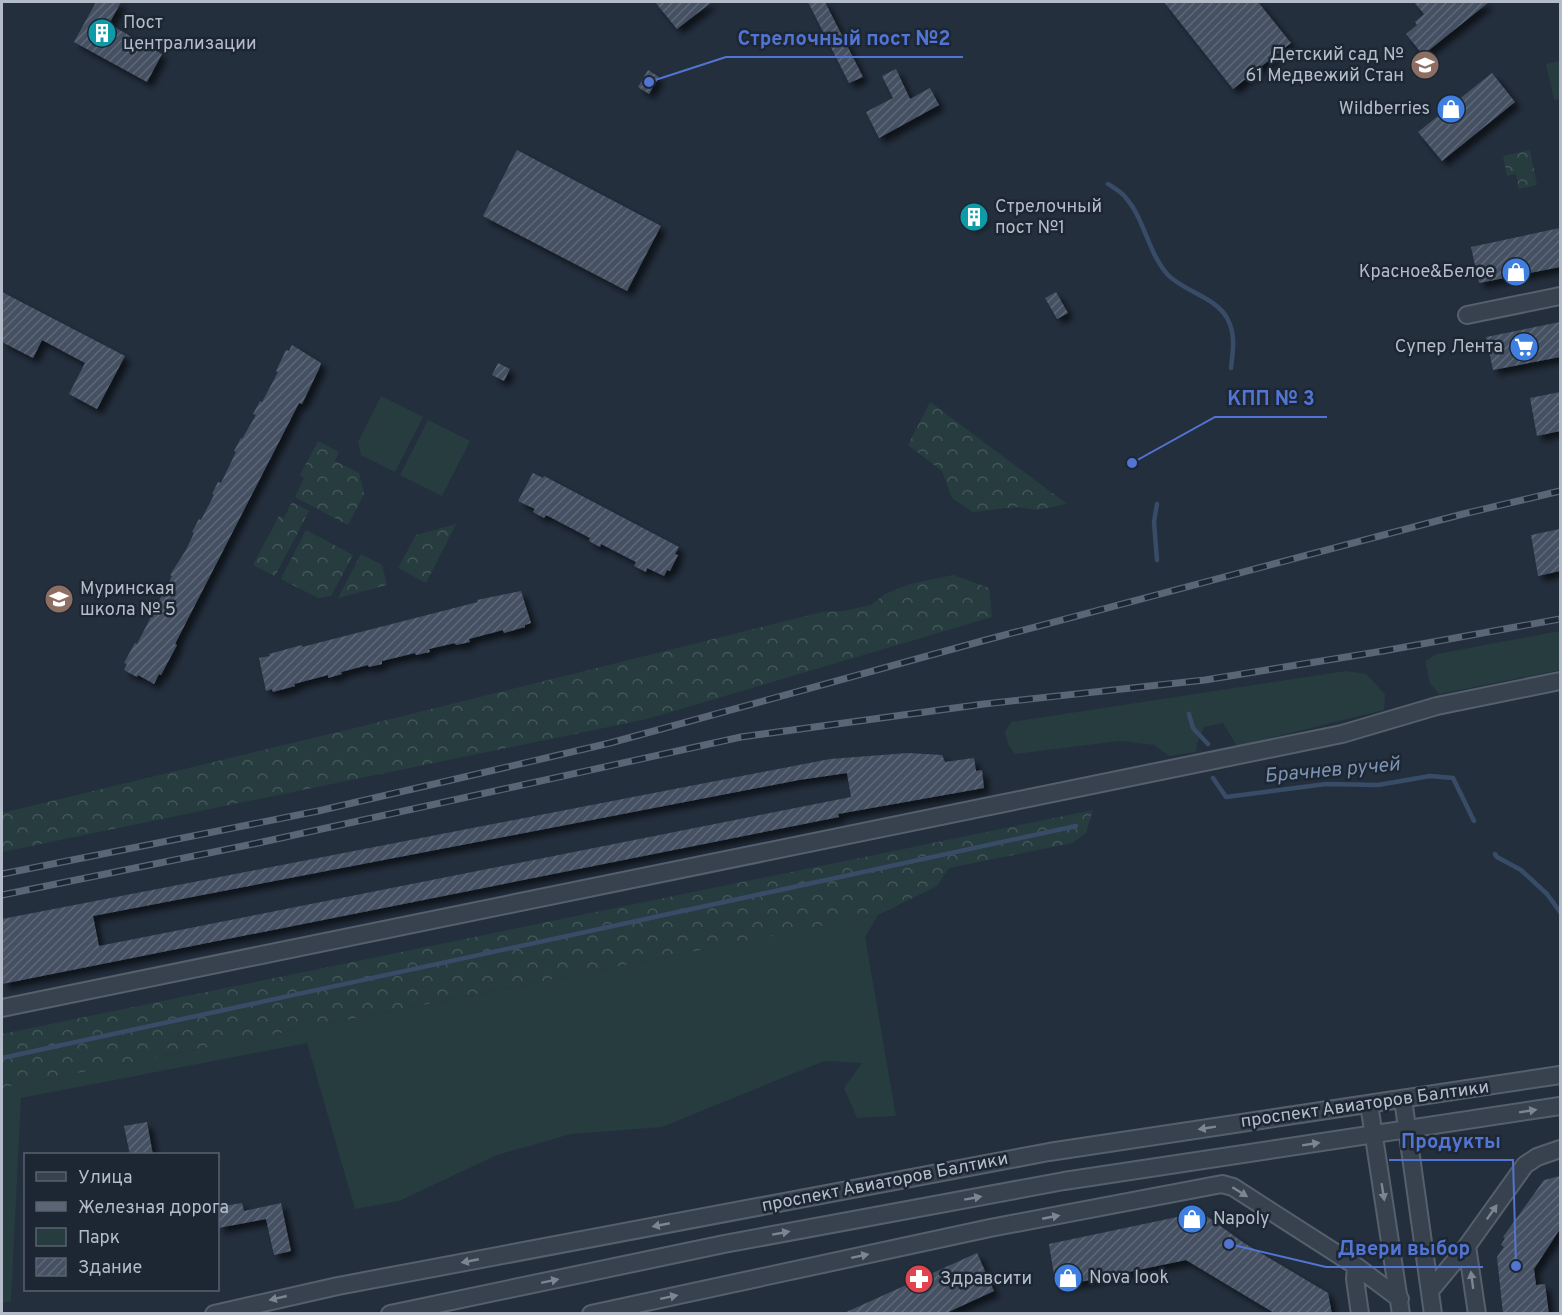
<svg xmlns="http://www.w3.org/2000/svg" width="1562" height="1315" viewBox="0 0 1562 1315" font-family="Overpass,sans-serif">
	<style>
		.green { fill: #263c3f }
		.forest { fill: url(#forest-crowns) }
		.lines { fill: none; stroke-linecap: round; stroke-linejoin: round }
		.stream { stroke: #394c67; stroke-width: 4.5 }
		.building { fill: url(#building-hatch); fill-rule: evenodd; filter: url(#shadow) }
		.minor-casing { stroke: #565f6c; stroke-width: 20 }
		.minor { stroke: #38414e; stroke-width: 16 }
		.rail-casing { stroke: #5a6575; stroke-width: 7 }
		.rail { stroke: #1d2633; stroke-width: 4.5; stroke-dasharray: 14; stroke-linecap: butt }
		.oneway { fill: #7c8592 }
		.labels { text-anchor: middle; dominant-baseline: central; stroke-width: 5; stroke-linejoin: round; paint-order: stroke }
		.poi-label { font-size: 18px; fill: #b4bcc9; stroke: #1d2633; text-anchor: start }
		.street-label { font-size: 18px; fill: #b4bcc9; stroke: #1d2633 }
		.water-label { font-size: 20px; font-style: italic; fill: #7c92b1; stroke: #1d2633 }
		.leader { fill: none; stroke: #5274d3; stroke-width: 2 }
		.callout-dot { fill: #5274d3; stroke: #1d2633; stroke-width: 2 }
		.callout-label { font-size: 20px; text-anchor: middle; font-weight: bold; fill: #5274d3; stroke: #1d2633; stroke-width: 5; stroke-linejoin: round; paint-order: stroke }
	</style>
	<defs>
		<pattern id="forest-crowns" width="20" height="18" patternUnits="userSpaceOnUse" patternTransform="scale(1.5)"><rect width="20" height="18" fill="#263c3f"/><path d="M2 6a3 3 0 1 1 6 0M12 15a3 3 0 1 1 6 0" fill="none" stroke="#435659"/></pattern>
		<pattern id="building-hatch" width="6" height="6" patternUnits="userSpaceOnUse" patternTransform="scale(1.5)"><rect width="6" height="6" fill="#455162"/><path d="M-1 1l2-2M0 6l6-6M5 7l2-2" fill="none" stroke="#5d6877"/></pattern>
		<filter id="shadow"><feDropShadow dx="5.5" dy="5.5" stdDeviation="3" flood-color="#0009"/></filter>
	</defs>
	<rect width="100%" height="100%" fill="#242f3e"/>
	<path class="green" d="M1560,61v38l-6,1 -8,-36z
		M381,396l42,21 -28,55 -34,-17 -3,-13z
		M428,420l42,21 -28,55 -42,-21z
		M1560,631v39l-121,24 -9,-11 -5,-22 12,-7z
		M1346,671l20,3 19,20 -1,16 -147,36 -14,-23 -19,4 -7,16 -1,9 -27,4 -15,-11 -34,-4 -105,13 -6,-8 -4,-14 6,-10z
		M878,915l-13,22 31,179 -39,2 -13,-30 18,-25 -38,-2 -162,66 -91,7 -74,21 -98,46 -44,8 -48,-166 -286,55 -10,203 -9,2v-215z"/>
	<path class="forest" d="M1530,150l7,35 -18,4 -3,-15 -9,2 -4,-20z
		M930,402l137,102 -30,6 -21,-3 -43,5 -21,-14 -10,-27 -34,-26z
		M318,441l21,11 -4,9 24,12 5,21 -16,31 -53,-28 9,-19 -4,-3z
		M292,502l17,9 -34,65 -22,-11 26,-49 5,2z
		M456,524l-30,59 -28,-15 18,-33z
		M306,530l47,25 -22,41 -13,2 -37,-19z
		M361,554l21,11 5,20 -49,13z
		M953,575l36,13 3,29 -345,102 -645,133v-39l361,-87 459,-114 21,-1 28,-6 14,-11 25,-10z
		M1093,810l-7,23 -14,10 -123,25 -12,18 -59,29 -876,173v-54z"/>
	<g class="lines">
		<path class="stream" d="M1108,184c6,4 14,8 18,14 19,22 22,55 42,77 17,17 47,22 59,43 9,16 6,33 4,50
			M1157,504l-3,18 3,38
			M1189,714l4,14 15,16
			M1213,778l13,19 100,-13 52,1 52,-9 23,2 21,43
			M1495,854l2,3 24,13 26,24 13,18
			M2,1058l1074,-232"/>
	</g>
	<path class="building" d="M96,2h25l-12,22 53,30 -15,28 -73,-40z
		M655,2h57l-35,27z
		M808,2h17l38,75 -14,6z
		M1164,2h94l33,41 -58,46z
		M1414,2h75l-66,53 -17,-21 11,-9 -2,-3 9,-8z
		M896,69l14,30 20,-11 9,17 -60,33 -13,-26 27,-14 -11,-22z
		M648,70l11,7 -10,17 -11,-7z
		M1492,73l23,29 -73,59 -24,-29z
		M517,150l144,76 -34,65 -144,-75z
		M978,206l6,14 -15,7 -6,-14z
		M1560,228v39l-81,16 -8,-36z
		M2,292l123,64 -28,53 -28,-15 16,-31 -43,-23 -9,18 -31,-16z
		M1056,292l12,21 -11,6 -12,-21z
		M1560,322v35l-67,13 -7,-33z
		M292,345l29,18 -2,6 -17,35 -3,-1 -124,241 2,1 -16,30 -2,-1 -5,10 -16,-9 -1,2 -13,-7 3,-6 -3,-1 11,-20 2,1 16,-31 -2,-1 6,-12 2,1 13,-25 -2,-1 16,-25 8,-17 -2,-1 7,-13 2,1 13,-25 -2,-1 6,-12 3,1 15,-31 -2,-1 7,-13 1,1 14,-24 -3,-1 7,-13 2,1 16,-30 -2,-1 10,-21 3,1z
		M498,363l12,6 -6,12 -12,-6z
		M1560,392v39l-23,5 -7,-38z
		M533,473l10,5 1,-2 135,71 -4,7 3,1 -8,16 -3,-1 -3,6 -17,-8 -1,4 -12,-6 2,-4 -35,-18 -1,3 -11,-6 1,-3 -44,-23 -2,3 -11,-6 2,-3 -17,-8z
		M1560,529v42l-22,5 -7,-41z
		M521,591l10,32 -6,2v2l-21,6 -1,-3 -34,9 1,3 -14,3 -1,-2 -26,6 1,3 -14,3 -1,-2 -33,8v3l-13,3 -1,-2 -27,7 1,2 -14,4v-3l-34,9 1,2 -22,6 -1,-3 -6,2 -7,-33 11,-2 -1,-2 33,-9v2l176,-45 -1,-2z
		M908,753l34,2 3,7 29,-4 2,13 6,-1 2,18 -146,26 1,3 -837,167v-65l828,-160zM847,773l4,24 -752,149 -6,-30 706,-136z
		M147,1122l6,33h-23l-6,-29z
		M1560,1176v53l-26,40 2,16 9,-1 4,30h-46l-6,-57 7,-10 -3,-2 4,-7 -2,-1 41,-57z
		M242,1203l2,8 37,-8 10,48 -17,4 -8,-36 -48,9v-21z
		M1201,1212l43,31 84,50 4,21h-56l-90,-54 -130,27 -7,-43z
		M977,1253l17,38 -50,23h-102z"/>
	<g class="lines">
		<g class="minor-casing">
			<path id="minor" d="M1467,315l93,-19
				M2,1008l1340,-274 95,-28 123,-25
				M1403,1099l30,215
				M1369,1104l32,210
				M1467,1246l10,68
				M1356,1266l-1,13 5,35
				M1430,1291l37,-45 58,-81 12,-8 23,-8
				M214,1314l124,-28 711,-134 511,-77
				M390,1314l334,-70 340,-63 496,-75
				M591,1314l399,-86 232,-44 11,3 123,79 44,33"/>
		</g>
		<use href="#minor" class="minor"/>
		<g class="rail-casing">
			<path id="rail" d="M2,874l316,-63 292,-68 372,-102 481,-127 97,-23
				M2,895l256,-52 483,-106 243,-33 221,-24 178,-29 177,-32"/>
		</g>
		<use href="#rail" class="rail"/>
	</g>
	<defs><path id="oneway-solid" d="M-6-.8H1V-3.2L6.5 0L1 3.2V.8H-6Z" transform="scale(1.5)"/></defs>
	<g class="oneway">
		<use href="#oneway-solid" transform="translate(1528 1111) rotate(-9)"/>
		<use href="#oneway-solid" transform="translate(1207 1128) rotate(171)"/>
		<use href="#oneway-solid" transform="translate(1311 1144) rotate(-9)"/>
		<use href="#oneway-solid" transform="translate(1240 1192) rotate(32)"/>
		<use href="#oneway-solid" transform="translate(1383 1192) rotate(81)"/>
		<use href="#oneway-solid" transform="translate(973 1198) rotate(-10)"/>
		<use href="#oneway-solid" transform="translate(1492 1212) rotate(-55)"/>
		<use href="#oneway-solid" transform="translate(1051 1217) rotate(-11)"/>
		<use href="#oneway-solid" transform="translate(661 1225) rotate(169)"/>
		<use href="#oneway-solid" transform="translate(781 1233) rotate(-10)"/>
		<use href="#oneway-solid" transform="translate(860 1256) rotate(-12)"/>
		<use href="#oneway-solid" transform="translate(470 1261) rotate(169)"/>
		<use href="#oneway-solid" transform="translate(1472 1280) rotate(-98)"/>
		<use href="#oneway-solid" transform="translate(550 1281) rotate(-12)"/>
		<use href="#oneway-solid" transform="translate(669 1297) rotate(-12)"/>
		<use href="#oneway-solid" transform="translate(278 1298) rotate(167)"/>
	</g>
	<defs>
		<g id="building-disc" transform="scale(1.5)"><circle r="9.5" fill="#0f9aa8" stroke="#1d2633"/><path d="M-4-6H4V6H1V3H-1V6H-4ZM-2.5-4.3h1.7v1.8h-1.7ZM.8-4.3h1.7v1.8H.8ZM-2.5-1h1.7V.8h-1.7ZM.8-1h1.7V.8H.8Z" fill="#fff"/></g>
		<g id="school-disc" transform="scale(1.5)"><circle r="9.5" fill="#8d6e63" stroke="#1d2633"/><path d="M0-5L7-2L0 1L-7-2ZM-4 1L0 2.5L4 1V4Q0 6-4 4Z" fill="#fff"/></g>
		<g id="shop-disc" transform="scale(1.5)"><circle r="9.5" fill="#3f7fe0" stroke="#1d2633"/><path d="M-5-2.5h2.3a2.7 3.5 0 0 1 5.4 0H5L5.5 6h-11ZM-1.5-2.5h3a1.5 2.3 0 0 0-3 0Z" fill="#fff"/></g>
		<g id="supermarket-disc" transform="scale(1.5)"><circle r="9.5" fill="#3f7fe0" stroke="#1d2633"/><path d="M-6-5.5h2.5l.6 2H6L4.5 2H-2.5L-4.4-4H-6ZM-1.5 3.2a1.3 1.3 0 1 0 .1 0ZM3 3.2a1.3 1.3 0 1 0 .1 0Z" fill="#fff"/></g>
		<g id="pharmacy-disc" transform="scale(1.5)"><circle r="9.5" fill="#e0444e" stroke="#1d2633"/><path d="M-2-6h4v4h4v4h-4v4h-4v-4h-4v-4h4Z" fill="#fff"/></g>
	</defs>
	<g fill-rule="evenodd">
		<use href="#building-disc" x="102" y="33"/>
		<use href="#school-disc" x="1425" y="65"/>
		<use href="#shop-disc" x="1451" y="109"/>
		<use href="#building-disc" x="974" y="217"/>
		<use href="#shop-disc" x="1516" y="272"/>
		<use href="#supermarket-disc" x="1524" y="347"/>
		<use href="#school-disc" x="59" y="599"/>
		<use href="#shop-disc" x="1192" y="1219"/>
		<use href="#shop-disc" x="1068" y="1278"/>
		<use href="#pharmacy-disc" x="919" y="1279"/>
	</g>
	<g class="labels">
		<g class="poi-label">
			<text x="123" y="23">Пост<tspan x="123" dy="21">централизации</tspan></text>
			<text x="1404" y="55" text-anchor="end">Детский сад №<tspan x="1404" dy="21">61 Медвежий Стан</tspan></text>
			<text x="1430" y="109" text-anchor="end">Wildberries</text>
			<text x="995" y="207">Стрелочный<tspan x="995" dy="21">пост №1</tspan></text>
			<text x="1495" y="272" text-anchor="end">Красное&amp;Белое</text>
			<text x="1503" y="347" text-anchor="end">Супер Лента</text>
			<text x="80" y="589">Муринская<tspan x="80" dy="21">школа № 5</tspan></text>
			<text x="1213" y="1219">Napoly</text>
			<text x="1089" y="1278">Nova look</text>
			<text x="940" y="1279">Здравсити</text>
		</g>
		<g class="street-label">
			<text transform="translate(1365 1105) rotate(-8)">проспект Авиаторов Балтики</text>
			<text transform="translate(885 1183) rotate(-11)">проспект Авиаторов Балтики</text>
		</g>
		<g class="water-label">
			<text transform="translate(1332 771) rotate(-5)">Брачнев ручей</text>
		</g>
	</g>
	<path class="leader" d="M649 82L726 57H963M1132 463L1215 417H1327M1516 1266L1513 1160H1389M1229 1244L1326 1267H1483"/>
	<g class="callout-dot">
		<circle cx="649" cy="82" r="6"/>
		<circle cx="1132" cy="463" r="6"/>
		<circle cx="1516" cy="1266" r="6"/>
		<circle cx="1229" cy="1244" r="6"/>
	</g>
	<g class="callout-label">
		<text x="844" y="45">Стрелочный пост №2</text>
		<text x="1271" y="405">КПП № 3</text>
		<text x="1451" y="1148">Продукты</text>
		<text x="1404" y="1255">Двери выбор</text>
	</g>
	<rect width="1562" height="1315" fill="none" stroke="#b4bcc9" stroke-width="6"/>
	<rect x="24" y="1153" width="195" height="138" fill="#1d2633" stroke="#59626f" stroke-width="1.5"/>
	<rect x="36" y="1172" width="30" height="9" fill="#38414e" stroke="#59626f" stroke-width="1.5"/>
	<text x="78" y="1183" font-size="18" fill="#b4bcc9">Улица</text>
	<rect x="36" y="1202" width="30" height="9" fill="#5a6575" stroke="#59626f" stroke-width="1.5"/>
	<text x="78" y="1213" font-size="18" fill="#b4bcc9">Железная дорога</text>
	<rect x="36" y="1228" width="30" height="18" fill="#263c3f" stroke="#59626f" stroke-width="1.5"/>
	<text x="78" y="1243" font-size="18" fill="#b4bcc9">Парк</text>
	<rect x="36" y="1258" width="30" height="18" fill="url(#building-hatch)" stroke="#59626f" stroke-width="1.5"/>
	<text x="78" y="1273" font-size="18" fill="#b4bcc9">Здание</text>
</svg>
